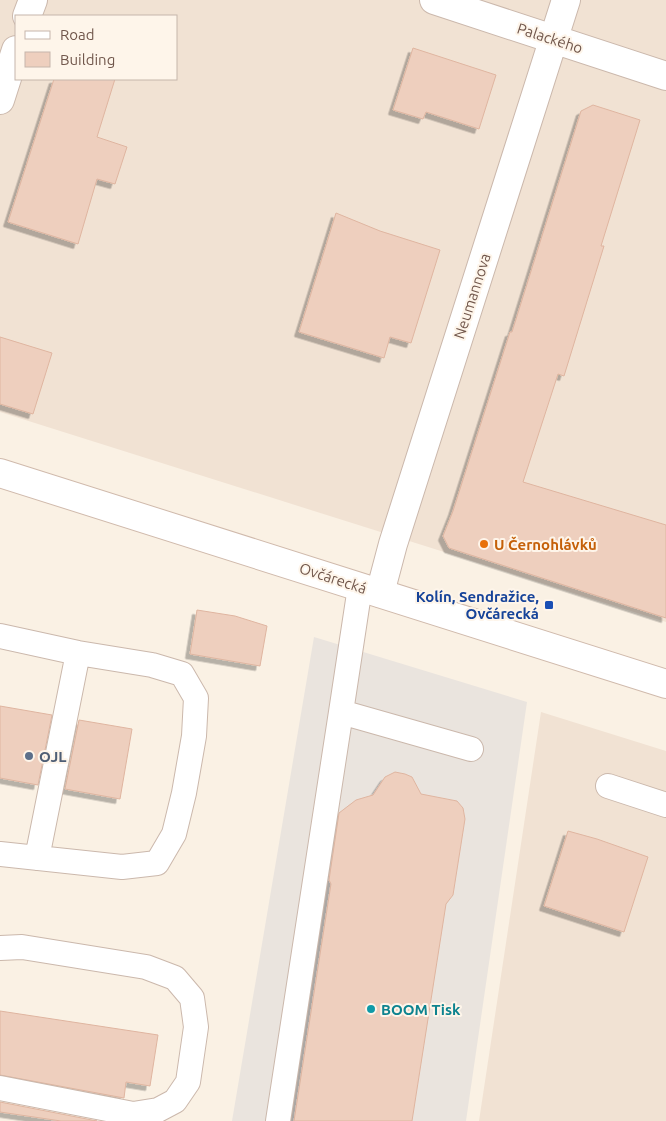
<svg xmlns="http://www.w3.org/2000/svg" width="666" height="1121" viewBox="0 0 666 1121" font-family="Ubuntu,sans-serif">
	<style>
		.residential { fill: #f1e2d3; fill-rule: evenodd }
		.industrial { fill: #eae4de }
		.building { fill: #eecfbe; stroke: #dfb5a0; filter: url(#shadow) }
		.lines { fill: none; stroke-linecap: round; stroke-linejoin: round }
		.service-casing { stroke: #cbb8ac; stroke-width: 26 }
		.minor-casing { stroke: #cbb8ac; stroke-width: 30 }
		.secondary-casing { stroke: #d0baac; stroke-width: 30 }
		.service { stroke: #fff; stroke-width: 24 }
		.minor { stroke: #fff; stroke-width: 28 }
		.secondary { stroke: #fff; stroke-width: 28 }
		.food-dot { fill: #e8710a; stroke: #fef5ea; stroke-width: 2 }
		.transit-dot { fill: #1a4fb4; stroke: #fef5ea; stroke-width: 2 }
		.service-dot { fill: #5c6f8a; stroke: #fef5ea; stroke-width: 2 }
		.culture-dot { fill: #0f9aa8; stroke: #fef5ea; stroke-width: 2 }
		.labels { text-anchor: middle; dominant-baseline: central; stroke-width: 4; stroke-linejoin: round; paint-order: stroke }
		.street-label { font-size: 15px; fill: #71574c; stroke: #fef5ea }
		.food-label { font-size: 15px; font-weight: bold; fill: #c56008; stroke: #fef5ea; text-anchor: start }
		.transit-label { font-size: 15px; font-weight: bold; fill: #164399; stroke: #fef5ea; text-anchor: end }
		.service-label { font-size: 15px; font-weight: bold; fill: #4e5e75; stroke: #fef5ea; text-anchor: start }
		.culture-label { font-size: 15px; font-weight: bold; fill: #0d838f; stroke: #fef5ea; text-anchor: start }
	</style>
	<defs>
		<filter id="shadow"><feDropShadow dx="-4.5" dy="4.5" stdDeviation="0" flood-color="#0004"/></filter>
	</defs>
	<rect width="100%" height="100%" fill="#faf1e4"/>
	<path class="residential" d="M0,0h666v622l-666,-210zM16,16h160v63h-160z
		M541,712l125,39v370h-187z"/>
	<path class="industrial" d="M314,637l213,65 -61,419h-234z"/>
	<path class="building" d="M413,48l83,27 -17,54 -53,-17 -3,7 -30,-9z
		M54,79h61l-18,58 30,10 -12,37 -18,-5 -19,65 -70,-22z
		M593,105l47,15 -39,126h3l-40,130 -6,-2 -35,108 143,43v93l-217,-70 -6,-12 10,-25 57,-179h2l69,-221z
		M336,213l44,18 60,19 -29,93 -21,-6 -6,21 -85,-26z
		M0,337l52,16 -19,61 -33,-10z
		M197,610l38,6 32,10 -7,40 -70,-12z
		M0,706l52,9 -14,70 -38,-7z
		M79,720l53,9 -12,70 -55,-10z
		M395,772l10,2 7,3 9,17 36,7 6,7 2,11 -12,76 -7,9 -34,217h-118l37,-237 -2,-4 10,-67 17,-13 17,-5 12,-18z
		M568,831l29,8 51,18 -24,75 -80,-26z
		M0,1011l158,24 -8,51 -24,-4 -2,16 -124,-23z
		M0,1102l97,19h-36l-61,-9z"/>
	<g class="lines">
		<g class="service-casing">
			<path id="service" d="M0,636l78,17 74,12 30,9 14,24 -2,38 -10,57 -10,41 -17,29 -35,4 -122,-13
				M341,712l19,-125
				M608,786l58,19
				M37,858l41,-205
				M0,948l22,-1 124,20 29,11 17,20 4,29 -8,55 -13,19 -17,9 -25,4 -133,-26
				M278,1121l63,-409 130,37"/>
		</g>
		<g class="minor-casing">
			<path id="minor" d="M434,0l232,76
				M27,16l6,-16
				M0,100l16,-50
				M380,593l13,-49 173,-544"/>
		</g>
		<g class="secondary-casing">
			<path id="secondary" d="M0,473l666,211"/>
		</g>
		<use href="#service" class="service"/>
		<use href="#minor" class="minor"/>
		<use href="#secondary" class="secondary"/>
	</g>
	<circle class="food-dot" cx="484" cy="544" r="5"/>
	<rect class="transit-dot" x="544" y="600" width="10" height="10" rx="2.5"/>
	<circle class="service-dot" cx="29" cy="756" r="5"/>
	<circle class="culture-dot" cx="371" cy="1009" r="5"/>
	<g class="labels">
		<g class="street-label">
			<text transform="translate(550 38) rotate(18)">Palackého</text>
			<text transform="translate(472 296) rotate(-72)">Neumannova</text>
			<text transform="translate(333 578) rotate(18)">Ovčárecká</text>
		</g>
		<g class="food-label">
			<text x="494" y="544">U Černohlávků</text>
		</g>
		<g class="transit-label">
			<text x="539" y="596">Kolín, Sendražice,<tspan x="539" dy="17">Ovčárecká</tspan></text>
		</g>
		<g class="service-label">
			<text x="39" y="756">OJL</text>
		</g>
		<g class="culture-label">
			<text x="381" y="1009">BOOM Tisk</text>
		</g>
	</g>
	<rect x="15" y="15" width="162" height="65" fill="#fef5ea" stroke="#c6b6ab"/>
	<rect x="25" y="31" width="25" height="8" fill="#ffffff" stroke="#c6b6ab"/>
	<text x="60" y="40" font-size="15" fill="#71574c">Road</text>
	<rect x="25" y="52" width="25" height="15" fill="#eecfbe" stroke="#c6b6ab"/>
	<text x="60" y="65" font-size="15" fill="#71574c">Building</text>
</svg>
